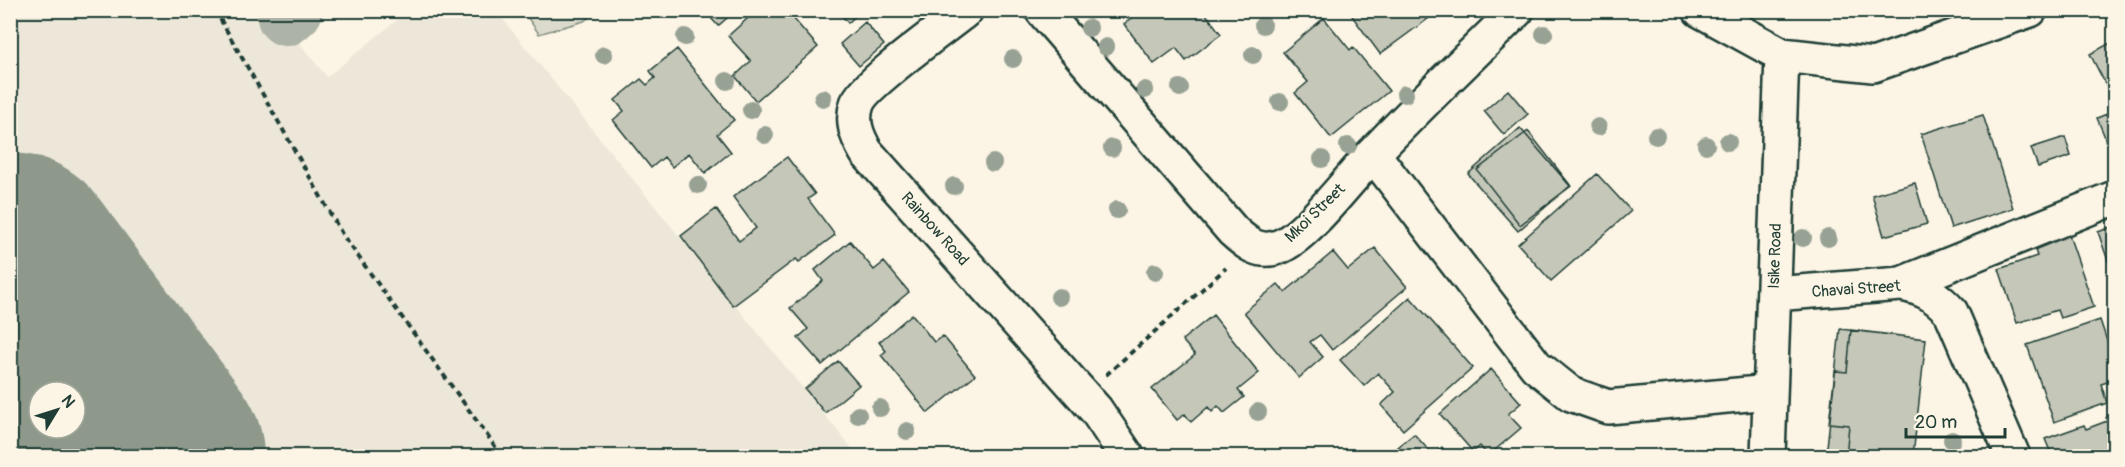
<svg xmlns="http://www.w3.org/2000/svg" width="2125" height="467" viewBox="0 0 2125 467" font-family="Pangolin,sans-serif">
	<style>
		.built { fill: #ece7d8; fill-rule: evenodd }
		.green { fill: #dcdacc; stroke: #7e8c80; stroke-width: 1.5 }
		.lines { fill: none; stroke-linecap: round; stroke-linejoin: round }
		.river { stroke: #aeb3a7; stroke-width: 58 }
		.runway { stroke: #8e998c; stroke-width: 220 }
		.building { fill: #c5c7b9; stroke: #1f3d34; stroke-width: 1.5 }
		.minor-casing { stroke: #1f3d34; stroke-width: 38 }
		.path { stroke: #1f3d34; stroke-width: 4; stroke-dasharray: 6 4.5; stroke-linecap: butt }
		.minor { stroke: #fcf5e5; stroke-width: 33 }
		.tree { fill: #97a194 }
		.labels { text-anchor: middle; dominant-baseline: central; stroke-width: 4.5; stroke-linejoin: round; paint-order: stroke }
		.street-label { font-size: 16px; fill: #1f3d34; stroke: #fcf5e5 }
	</style>
	<rect width="100%" height="100%" fill="#fcf5e5"/>
	<filter id="ink" filterUnits="userSpaceOnUse"><feTurbulence type="fractalNoise" baseFrequency=".0167" numOctaves="2"/><feDisplacementMap in="SourceGraphic" scale="12" xChannelSelector="R" yChannelSelector="G"/><feConvolveMatrix kernelMatrix="1 2 1 2 8 2 1 2 1" color-interpolation-filters="sRGB"/></filter>
	<g filter="url(#ink)">
		<path class="built" d="M10,11h263l54,66 81,-66h88l362,445h-847zM39,392h36v36h-36z"/>
		<path class="green" d="M523,11h74l-13,10 -45,13z"/>
		<g class="lines">
			<path class="river" d="M286,17l8,-7"/>
			<path class="runway" d="M10,263l144,193"/>
		</g>
		<path class="building" d="M704,10h32l-18,16z
			M757,10h29l32,37 -62,54 -21,-25 16,-15 -23,-25z
			M837,10h25l-14,13z
			M1133,10h70l18,24 -35,27 -10,-13 -22,16 -30,-40 12,-10z
			M1360,10h80l-60,44 -28,-38z
			M1324,18l26,32 3,-3 36,44 -58,47 -36,-45 13,-11 -25,-30z
			M865,22l19,23 -25,21 -19,-22z
			M2114,41v40l-8,4 -16,-31z
			M677,49l57,71 -17,14 14,18 -26,21 -16,-20 -17,14 -8,-10 -13,11 -38,-48 11,-9 -9,-11 26,-21 6,6 8,-7 -5,-7z
			M1508,90l20,24 -24,21 -20,-24z
			M2114,111v48l-17,-41z
			M1983,115l30,93 -62,20 -30,-94z
			M1520,128l50,58 -52,45 -50,-57z
			M1528,131l43,55 -51,39 -43,-55z
			M2065,137l6,19 -33,11 -7,-19z
			M787,157l28,37 -7,5 27,36 -36,27 -3,-3 -63,47 -52,-70 35,-27 23,32 17,-13 -23,-31z
			M1597,174l34,37 -80,70 -33,-37z
			M1915,183l12,41 -43,12 -12,-41z
			M2114,226v52l-16,-46z
			M2069,235l25,72 -34,11 -3,-8 -40,13 -18,-54 38,-13 -3,-9z
			M850,241l24,29 10,-8 25,30 -87,73 -24,-27 10,-9 -18,-21 33,-27 -8,-11z
			M1375,248l32,39 -75,63 -12,-15 -10,7 13,15 -24,21 -55,-66 34,-28 7,8 48,-40 15,18z
			M1410,297l63,71 -70,62 -22,-25 14,-13 -17,-19 -14,13 -24,-26z
			M912,314l22,28 9,-6 32,39 -47,38 -47,-58 5,-4 -7,-9z
			M1213,315l46,58 -21,17 6,7 -20,16 -6,-7 -6,6 -4,-5 -17,15 -6,-8 -8,6 -25,-31 43,-34 -13,-15z
			M2100,320l14,42v18l-13,4 6,19 -53,19 -27,-77z
			M1840,329l86,10 -13,117h-87z
			M1851,330l75,9 -13,117h-67l3,-31 -20,-2 6,-52 12,1z
			M838,361l21,24 -34,28 -20,-24z
			M1491,369l30,34 -13,11 13,14 -33,28 -8,-10 -7,6 -33,-38z
			M2114,415v41h-62l-7,-17 39,-14 2,4 21,-8 -1,-3z
			M1414,434l19,21 9,-8 7,9h-62z"/>
		<g class="lines">
			<g class="minor-casing">
				<path id="minor" d="M966,10c-21,17 -102,74 -109,94 -6,18 0,32 9,48l230,258 31,46
					M1042,10l191,221c14,13 27,24 48,15 27,-12 68,-67 90,-90 47,-50 97,-97 146,-146
					M1700,10l82,45 91,10 157,-55
					M1373,154l163,212 35,28 37,13 162,-15
					M1901,284l213,-86
					M1774,294l127,-10c23,4 34,11 50,28l62,144
					M1768,456l14,-401"/>
			</g>
			<path class="path" d="M215,10l127,224 160,222
				M1106,375l120,-107"/>
			<use href="#minor" class="minor"/>
		</g>
		<g class="tree">
			<circle cx="1263" cy="25" r="9"/>
			<circle cx="1089" cy="28" r="9"/>
			<circle cx="1544" cy="34" r="9"/>
			<circle cx="685" cy="37" r="9"/>
			<circle cx="1106" cy="47" r="9"/>
			<circle cx="604" cy="55" r="9"/>
			<circle cx="1253" cy="55" r="9"/>
			<circle cx="1013" cy="59" r="9"/>
			<circle cx="727" cy="81" r="9"/>
			<circle cx="1180" cy="88" r="9"/>
			<circle cx="1145" cy="90" r="9"/>
			<circle cx="1405" cy="94" r="9"/>
			<circle cx="823" cy="98" r="9"/>
			<circle cx="1280" cy="102" r="9"/>
			<circle cx="751" cy="110" r="9"/>
			<circle cx="1598" cy="127" r="9"/>
			<circle cx="765" cy="135" r="9"/>
			<circle cx="1656" cy="136" r="9"/>
			<circle cx="1728" cy="142" r="9"/>
			<circle cx="1706" cy="145" r="9"/>
			<circle cx="1348" cy="146" r="9"/>
			<circle cx="1112" cy="148" r="9"/>
			<circle cx="1322" cy="159" r="9"/>
			<circle cx="993" cy="163" r="9"/>
			<circle cx="698" cy="185" r="9"/>
			<circle cx="954" cy="186" r="9"/>
			<circle cx="1117" cy="210" r="9"/>
			<circle cx="1803" cy="238" r="9"/>
			<circle cx="1828" cy="238" r="9"/>
			<circle cx="1155" cy="272" r="9"/>
			<circle cx="1059" cy="297" r="9"/>
			<circle cx="880" cy="408" r="9"/>
			<circle cx="1258" cy="412" r="9"/>
			<circle cx="858" cy="415" r="9"/>
			<circle cx="907" cy="431" r="9"/>
			<circle cx="1952" cy="440" r="9"/>
		</g>
	</g>
	<g class="labels">
		<g class="street-label">
			<text transform="translate(1315 213) rotate(-44)">Mkoi Street</text>
			<text transform="translate(935 229) rotate(48)">Rainbow Road</text>
			<text transform="translate(1775 256) rotate(-88)">Isike Road</text>
			<text transform="translate(1856 289) rotate(-4)">Chavai Street</text>
		</g>
	</g>
	<rect width="2125" height="467" fill="none" stroke="#fcf5e5" stroke-width="36"/>
	<rect x="18" y="18" width="2089" height="431" fill="none" stroke="#1f3d34" stroke-width="2" filter="url(#ink)"/>
	<g transform="translate(57 410) rotate(52)"><circle r="28" fill="#fcf5e5" stroke="#a4ab9e" stroke-width="1.5"/>
	<path d="M0-4.5L10 22L0 15L-10 22Z" fill="#1f3d34"/>
	<text y="-9" font-size="16" font-weight="bold" text-anchor="middle" fill="#1f3d34">N</text>
	</g>
	<path d="M1906 428v9h99v-9" fill="none" stroke="#1f3d34" stroke-width="3"/>
	<text x="1915" y="428" font-size="18" fill="#1f3d34" stroke="#fcf5e5" stroke-width="4.5" paint-order="stroke">20 m</text>
</svg>
